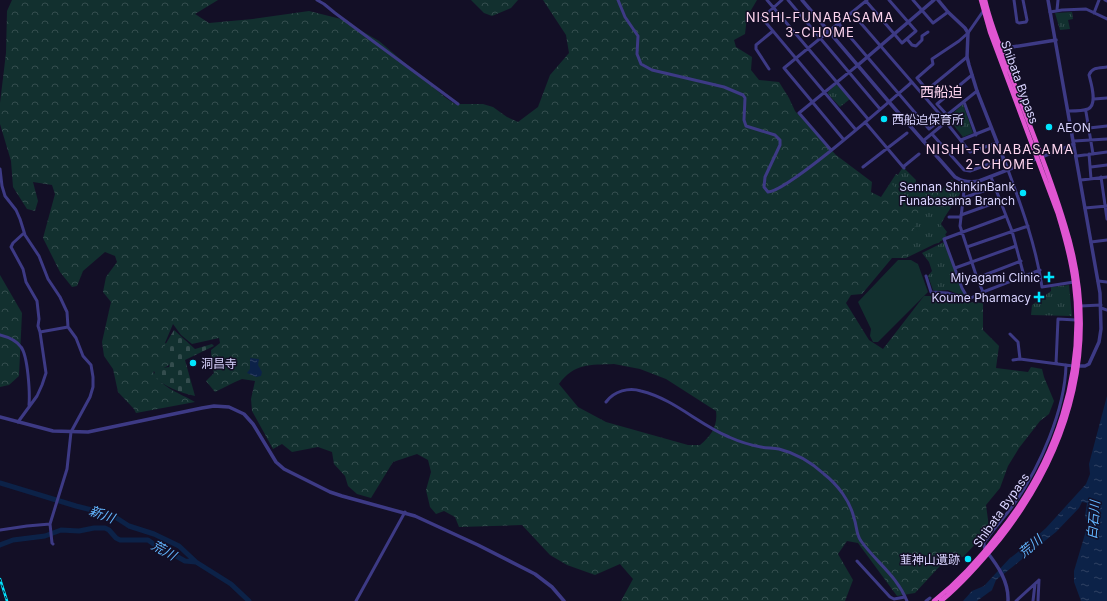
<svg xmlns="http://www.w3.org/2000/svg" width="1107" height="601" viewBox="0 0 1107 601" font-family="Inter,'Noto Sans JP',sans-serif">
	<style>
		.green { fill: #12302f }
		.forest { fill: url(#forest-crowns); fill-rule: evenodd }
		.cemetery { fill: url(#cemetery-stones) }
		.park { fill: url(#park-tufts) }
		.water { fill: url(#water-ripples) }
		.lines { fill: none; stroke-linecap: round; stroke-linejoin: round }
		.river { stroke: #0c2248; stroke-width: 5 }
		.minor { stroke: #3d3a85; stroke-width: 3 }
		.tertiary { stroke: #3d3a85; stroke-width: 3.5 }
		.trunk { stroke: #e055d1; stroke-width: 4.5 }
		.rail-casing { stroke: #00e5ff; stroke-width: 2.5 }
		.rail { stroke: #130f26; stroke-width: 1; stroke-dasharray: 3; stroke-linecap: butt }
		.poi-dot { fill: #00e5ff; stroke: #130f26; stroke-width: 1.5 }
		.labels { text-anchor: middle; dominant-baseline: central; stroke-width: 3; stroke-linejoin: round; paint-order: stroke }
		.street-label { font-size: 12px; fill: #d9d4ff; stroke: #130f26 }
		.poi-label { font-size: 12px; fill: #d9d4ff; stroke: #130f26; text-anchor: end }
		.neighbourhood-label { font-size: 13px; letter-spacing: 1px; fill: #ffd6f0; stroke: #130f26 }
		.water-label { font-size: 13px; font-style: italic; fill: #62b6ff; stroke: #130f26 }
		.quarter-label { font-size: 14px; fill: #ffd6f0; stroke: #130f26 }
	</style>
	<defs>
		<pattern id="forest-crowns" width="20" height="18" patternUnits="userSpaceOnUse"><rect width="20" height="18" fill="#12302f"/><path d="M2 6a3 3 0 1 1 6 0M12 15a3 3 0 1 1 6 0" fill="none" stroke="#344d4e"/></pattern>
		<pattern id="cemetery-stones" width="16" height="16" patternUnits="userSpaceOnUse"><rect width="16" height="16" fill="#12302f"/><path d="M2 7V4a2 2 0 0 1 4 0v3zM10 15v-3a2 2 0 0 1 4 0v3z" fill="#344d4e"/></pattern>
		<pattern id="park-tufts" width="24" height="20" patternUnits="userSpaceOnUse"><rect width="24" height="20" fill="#12302f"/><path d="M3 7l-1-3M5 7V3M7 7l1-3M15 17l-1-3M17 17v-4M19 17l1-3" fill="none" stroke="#344d4e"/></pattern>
		<pattern id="water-ripples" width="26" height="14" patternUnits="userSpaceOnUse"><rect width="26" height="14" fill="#0c2248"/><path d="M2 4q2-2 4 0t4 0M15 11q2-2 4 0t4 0" fill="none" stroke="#2f4163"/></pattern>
	</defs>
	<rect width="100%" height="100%" fill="#130f26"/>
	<path class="green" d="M898,260h13l7,4 10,28 -50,50h-5l-3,-6 1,-7 -13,-27z"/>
	<path class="forest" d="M12,0h206l-23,14 14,9 44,-4 56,-8 32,8 38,22 67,57 9,6h28l10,3 14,10 11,5 20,-15 12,-32 19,-22 -3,-18 -23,-35h214l-10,17 -2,17 -11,6 2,7 16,10 -1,13 8,10 20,2 10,16 6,13 41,44 36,27 -1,10 10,5 15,-23 40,17 6,-2 15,3 -16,32 6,8 -8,11 -15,2 -18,13h-14l-30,36 -11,1 -5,8 23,37 14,9 41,-53h17l22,6 20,1v27l16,16 -3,22 32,4 3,-5 11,2 2,8 10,24 -5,13 -9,7 -21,27 -11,18 -8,22 -14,17 3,22 -3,6 -23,24 -12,-3 -36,39 -18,3 -39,-53 -11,-2 -9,13 15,26 -8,21h-224l12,-22 -13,-15 -25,11 -28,-10 -17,-10 -28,-30 -63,2 -4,-10 -11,-6 -8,3 -6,-7 -4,-17 5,-18 -3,-12 -11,-6 -24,8 -22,36 -14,-4 -9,-8 -3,-10 -11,-12 -2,-12 -14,-5 -26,5 -10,-8 -9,5 -21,-38 -1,-12 4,-18 -13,-2 -7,3 -20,10 -9,-11 8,-8 -2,-7 -1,-16 9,-7 -1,-5 -27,6 -11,-9 -8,-11 -8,19 10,5c-4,19 -5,18 -22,24 12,18 25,20 42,30l-59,11 -2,-4 -16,-17 -5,-23 -9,-13 -2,-14 9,-40 -8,-10 3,-15 11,-15 -2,-6 -10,-4 -22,19 -6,15 -5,1 -12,-15 -17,-34 12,-44 -3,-9 -19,-3 5,19 -3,10 -8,-2 -14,-22 -2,-26 -11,-37v-21l6,-50 1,-42zM614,364l26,5 26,10 50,32c2,15 -5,25 -16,34h-12l-82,-23 -28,-15 -19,-23c15,-21 31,-19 55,-20z
		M471,0h47l-7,8 -19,8 -8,-3z
		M0,275l22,38 -3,63 -10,9 -9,2z"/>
	<path class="cemetery" d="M174,330l21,19 17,-5 2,2 -29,14 10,36c-16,-4 -29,-8 -41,-20l1,-7 14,-2 2,-13 -6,-6v-3z"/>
	<path class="park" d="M1072,12l1,7 -5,1 2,9 -10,1 -5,-17z
		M835,85h2l13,14 -10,8 -12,-13v-2z
		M963,104l10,29 -10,4 -15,-19z
		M903,167l13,13 -1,5 7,7 13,6 16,-18 11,4 -2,10 -20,30 7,14 -41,20 14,-50v-4l-6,-4 -11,-3 -11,-13z
		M944,242l21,55 -17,-7 -12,1 -3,-1 -5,-14 4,-5 -3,-9 -7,-9z
		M1069,285l3,31 -41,-1 1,-10 19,-14v-4z"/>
	<path class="water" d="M250,358l9,1 -1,6 4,7 -1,4 -5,1 -9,-4 3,-4z
		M1107,396v205h-26l-7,-19v-11l14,-47 -3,-8 2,-13 -5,-1 -3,6 -23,24 -60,48 -4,10 -15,11h-14l9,-10 12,-5 25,-27 18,-14 19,-17 40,-44 4,-10 -1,-10z"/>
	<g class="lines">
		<path class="river" d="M0,483l76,23 36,9 17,11 25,8 25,12 17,16
			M0,545l13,-5 32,-4 16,-6 18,1 15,-3h11l4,2 7,8 4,2h28l14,10 5,1 18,10 11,1 35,22 18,17"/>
		<path class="minor" d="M317,0l7,4 11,9 123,91
			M618,0l7,17 13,19 -1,18 4,10 11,6 72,17 19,8 2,3 -1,22 2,6 29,9 5,5v5l-15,32 -1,10 4,5c21,-1 123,-92 144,-110
			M767,0l101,119
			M782,0l-20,18 94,112
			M788,0l92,109
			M913,0l20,23 15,-11
			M1014,0l3,22 2,1 7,-1 1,-2 -4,-20
			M1105,0l2,1
			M866,1l36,42 14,-12 -27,-31
			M1057,10l1,-10
			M1050,12l12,-2 24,-1 21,10
			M1094,13l5,-13
			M839,24l90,105 14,-11 -91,-105
			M907,39l5,6 4,1 6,-6v-4l6,-4
			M967,57l-40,33 -10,-12 16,-14 -1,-5 27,-18 9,-8 16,-23
			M769,69l-13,-20v-4l17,-14
			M972,75l-35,29 10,11 30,-24
			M1094,99l13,-1
			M964,102l12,33
			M1069,111c6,0 14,0 19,-2 10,-4 3,-26 1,-34 3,-8 10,-7 18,-8
			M1086,112l7,42
			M865,122l39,46
			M1089,128l18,-2
			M932,134l32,36 6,1 33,-12
			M844,140l-60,-72 83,-68
			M961,140l30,-12
			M923,141l23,-19 24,30 27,-9
			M1074,141l33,-2
			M831,150l-32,-37 59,-48
			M1089,154l2,25
			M1077,156l30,-4
			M1042,157l32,-13
			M863,167l44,-34
			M903,167l16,-13
			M1091,167l16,-2
			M0,169l2,17 3,10 11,14 4,9 5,16 14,21 9,23 12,18 7,15 1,15 8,11 7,18 8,9 2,12v10l-3,10 -19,35 -4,37 -17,55 2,19 1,1
			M1008,170c14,38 28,76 34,117l32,-5
			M991,177l21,54 12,45
			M1101,177l6,42
			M1081,180l26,-3
			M965,182l-5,44 17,52 6,14
			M963,198l32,-11
			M1085,208l22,-2
			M961,215l39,-14
			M949,217h11
			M1091,242l16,-2
			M967,247l61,-21
			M955,268l61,-22
			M926,276l5,16 16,1 22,6 14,-7 57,-22
			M977,278l44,-17
			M1098,281l9,1
			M971,298l-5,-3 -4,-7 -18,-49 62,-23
			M1080,306l21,-1
			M1101,308l6,2
			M40,332l28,-5
			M1010,334l8,8 2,17
			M0,335c8,2 16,5 21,12 7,9 9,46 8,58
			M1013,360l7,-1 53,7
			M1056,364l2,-45 18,1
			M606,402c8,-11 23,-15 35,-11 33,8 57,33 88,46 11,5 21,8 32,10 6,1 12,1 18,2 16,4 33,14 45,25 14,11 26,27 30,44 3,8 2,17 7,23 15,21 36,35 46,60
			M18,422l19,-26 5,-11 4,-12 -6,-41 -2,-6 1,-7 -2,-18 -11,-19 -3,-13 -12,-22 2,-4 11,-10
			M0,530l27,-4 23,-2
			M985,551l-1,-8c9,-14 21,-26 30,-39 26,-37 51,-94 52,-139
			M857,561l33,36 4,2 11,-2
			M356,601l49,-89
			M926,601l4,-3
			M1016,601l23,-21
			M1033,601l2,-17
			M1038,601l1,-21"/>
		<path class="tertiary" d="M802,0l87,102 66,75c8,5 15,6 24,4l59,-23
			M938,0l10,12 17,16 3,5 -1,24 2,8 8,26 31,79
			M1048,0l52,293 1,36 -2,13 -10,22 -4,2h-9
			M1006,48l50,-8
			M858,65l76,-65
			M0,417l53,14 35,1 114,-24 12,-2 15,1 15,7 9,10 23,38 8,7 46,23 12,4 73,20 63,29 57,29 17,13 12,14
			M987,552c11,14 22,30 21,49"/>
		<path class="trunk" d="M999,43l7,5 -4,6
			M934,601c25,-20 46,-43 65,-68 57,-71 87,-159 75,-251 -3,-23 -9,-45 -16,-68l-68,-182 -9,-32
			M941,601c22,-18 41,-40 59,-62 73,-93 101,-200 65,-314 -15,-51 -36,-100 -54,-150 -10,-25 -20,-49 -26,-75"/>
		<g class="rail-casing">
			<path id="rail" d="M0,579l7,22"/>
		</g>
		<use href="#rail" class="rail"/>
	</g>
	<g class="poi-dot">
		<circle cx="884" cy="119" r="4"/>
		<circle cx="1049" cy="127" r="4"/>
		<circle cx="1023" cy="193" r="4"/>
		<path d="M1047 271h4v4h4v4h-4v4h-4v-4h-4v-4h4z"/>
		<path d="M1037 291h4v4h4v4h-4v4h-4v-4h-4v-4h4z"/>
		<circle cx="193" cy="363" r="4"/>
		<circle cx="968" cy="559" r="4"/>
	</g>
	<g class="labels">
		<g class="street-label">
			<text transform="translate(1020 82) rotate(70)">Shibata Bypass</text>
			<text transform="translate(1001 510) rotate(-55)">Shibata Bypass</text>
		</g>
		<g class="poi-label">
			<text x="892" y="119" text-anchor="start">西船迫保育所</text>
			<text x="1057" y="127" text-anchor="start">AEON</text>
			<text x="1015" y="186">Sennan ShinkinBank<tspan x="1015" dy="14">Funabasama Branch</tspan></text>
			<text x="1040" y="277">Miyagami Clinic</text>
			<text x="1031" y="297">Koume Pharmacy</text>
			<text x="201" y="363" text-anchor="start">洞昌寺</text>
			<text x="960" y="559">韮神山遺跡</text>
		</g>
		<g class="neighbourhood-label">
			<text x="820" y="17">NISHI-FUNABASAMA<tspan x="820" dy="15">3-CHOME</tspan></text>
			<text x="1000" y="149">NISHI-FUNABASAMA<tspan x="1000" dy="15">2-CHOME</tspan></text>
		</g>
		<g class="water-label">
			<text transform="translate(102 514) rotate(20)">新川</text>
			<text transform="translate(1093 520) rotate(-85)">白石川</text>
			<text transform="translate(1030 546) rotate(-40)">荒川</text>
			<text transform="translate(164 550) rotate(29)">荒川</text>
		</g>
		<g class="quarter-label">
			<text x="941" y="91">西船迫</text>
		</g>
	</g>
</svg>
